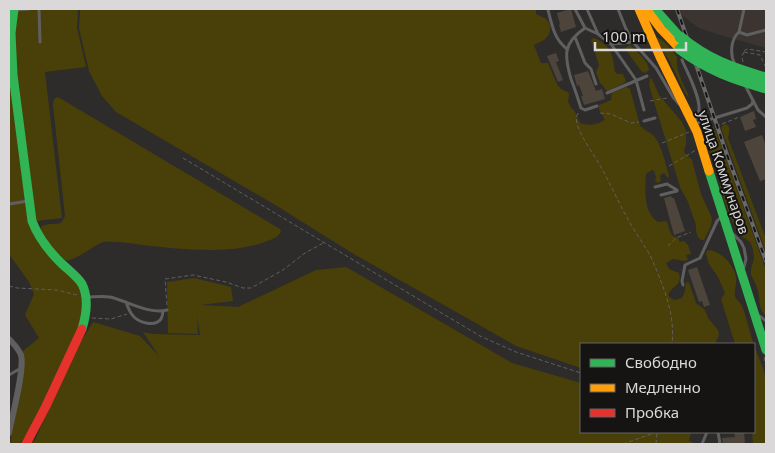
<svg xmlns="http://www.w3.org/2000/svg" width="775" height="453" viewBox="0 0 775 453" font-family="'Noto Sans',sans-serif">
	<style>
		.built { fill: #3c3431 }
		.green { fill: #493f08 }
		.building { fill: #4d453b }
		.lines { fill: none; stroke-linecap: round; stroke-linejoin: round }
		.path { stroke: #5f5f5f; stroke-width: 1; stroke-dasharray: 4 2.5; stroke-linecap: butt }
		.lane { stroke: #605f5f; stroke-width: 3 }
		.street { stroke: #605f5f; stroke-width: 6 }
		.fast { stroke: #30b455; stroke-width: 9 }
		.slow { stroke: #ff9f0a; stroke-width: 9 }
		.jam { stroke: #e5322d; stroke-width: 9 }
		.rail-casing { stroke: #696868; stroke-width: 4 }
		.rail { stroke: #151413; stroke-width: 2; stroke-dasharray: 5.5; stroke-linecap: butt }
		.fast-bridge { stroke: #30b455; stroke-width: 11 }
		.labels { text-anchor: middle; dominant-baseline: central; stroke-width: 4; stroke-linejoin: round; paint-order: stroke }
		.street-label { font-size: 14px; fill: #dad8d8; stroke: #151413 }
	</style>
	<rect width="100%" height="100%" fill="#2d2c2b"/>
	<path class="built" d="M673,9h93v39l-46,-13 -21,-7z"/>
	<path class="green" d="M9,9h69l-1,19 9,39 -41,5 17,146 -33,4 49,63c5,11 5,25 2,37 -5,15 -13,29 -19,43 -13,27 -24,55 -41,79h-10l14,-78 -1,-15 16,-13 -14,-23 9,-21 -5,-12 -20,-28z
		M81,9h455v5c3,2 8,3 11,6 5,6 4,14 -2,19 -3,3 -8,4 -11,6l7,18h7l9,21 4,5 8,4v2l-1,6 3,7 3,2 6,13c8,3 17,2 25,-3l-6,-11v-4l12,-5 1,-7 14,-6 4,2 10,36c3,5 8,6 13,10 8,8 13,29 16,41v1l-1,1 -4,-5 -4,2v2l1,4 -3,2 -3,-2 1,-4 -2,-6 -2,-1 -6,4c-1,12 -2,33 6,42 1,3 4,4 6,6l7,-1 2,1c3,7 2,14 11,16l2,4 4,-1 4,4 3,9 -5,1 2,5 -4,1 -11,-2 -7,4 3,6 10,4c1,4 1,5 0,9 -4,7 -19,12 -4,18l7,-2 3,-7 1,-8 1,-1 2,1 7,20 9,7 3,8 10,12 1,5 -3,7 -2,2h-133v24l-65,-22 -164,-93 -75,-47 -161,-94 -14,-16 -13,-25 -10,-43 1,-18z
		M593,38c5,1 7,3 11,6 9,7 9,17 11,28l2,2h6l3,7 -2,2 -16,8c-4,-1 -4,-6 -8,-8l-4,-11 3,-7 -8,-25z
		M658,38c7,3 14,12 19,19 -2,14 7,27 12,40l-3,-2 -16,-33 -14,-22z
		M630,45l1,1c7,7 17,14 18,24l-4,3 -3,-1 -16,-22 -1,-2z
		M650,78l2,1 7,16 23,27 4,9v14l-2,5 1,3 7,7 9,34 11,24 -1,8 -7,14h-3l-3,-3 -2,-7v-5l-8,-23 -8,-15 -29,-95 -2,-7z
		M58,97l222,132 1,3c-4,7 -12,8 -19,11 -39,12 -80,6 -120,2 -13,-2 -26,-4 -39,-3 -9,3 -30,21 -39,18 -3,-1 -6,-5 -8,-8 -8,-8 -12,-12 -17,-22 4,-8 15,-5 22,-7l4,-7 -12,-111 1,-6z
		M724,124c8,1 5,8 4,14l38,101v13l-45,-124z
		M715,130l1,1 50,139v46c-9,-8 -5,-17 -9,-28 -1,-5 -5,-9 -6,-14 -1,-6 2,-10 3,-15 0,-5 -1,-11 -3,-15 -3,-6 -11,-6 -14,-13 -8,-16 -14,-32 -18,-50 -1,-5 3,-9 1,-15 -1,-4 -5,-5 -7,-8 -6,-8 -8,-23 2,-28z
		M709,250c12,1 25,15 27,27 1,6 -2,14 -1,19 1,4 5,6 7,10 5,12 7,26 12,38h-19l-14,-45 4,-6 -7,-16 -9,-13 -3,-10 1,-3z
		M346,267l166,96 69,20v49h110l-2,9 7,3h-665l5,-6 30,-72 27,-44 47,14 19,20 -16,-24 10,2 47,1 -3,-19 1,18 -30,-1 -1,-51 27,-4 37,9 2,14 -32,4 37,2 78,-37z
		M754,345l10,26 2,11v62h-13l-1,-12h2z"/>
	<path class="building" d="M571,9l5,18 -15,5 -2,-7 1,-1 -3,-11z
		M556,53l3,8 -3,1 7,18 -5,2 -11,-26z
		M588,71l8,20 6,-2 3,10 -21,6 -3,-9h2l-4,-11 -2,1 -3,-11z
		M754,111l2,8 -3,1 3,7 -11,4 -5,-14z
		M762,135l4,11v33l-6,2 -16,-39z
		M671,196l1,2h2l11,33 -11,4 -10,-37z
		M697,267l13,38 -6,2 -2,-6 -3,1 -11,-32z
		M734,432h10l1,12h-22l-1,-6 13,-1z"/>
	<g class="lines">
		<path class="path" d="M744,51l3,-2 19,3
			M744,52l16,3 6,13
			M743,62l-1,-6 2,-4
			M650,101l17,-3
			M578,113c-2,4 -2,6 -1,11 5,15 16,29 24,43 11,20 20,41 32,61 7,12 16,23 21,36 11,27 21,51 18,80
			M600,113l11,1 20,9 8,-1
			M705,133l12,-7 20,-8 1,-2
			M662,143l27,-11
			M183,158l297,178 36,16 65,21
			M669,166l27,-16
			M668,246l8,-8 15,-6
			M9,286l8,2 40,2 20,5
			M167,305l-2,-26 28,-4 33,7 17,6h8l32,-18 22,-17 20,-11
			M92,318l19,1 16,-5
			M764,357l2,10
			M623,444l34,-12
			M656,444l1,-12"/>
		<path class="lane" d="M39,9l1,33
			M575,9l10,19 13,6
			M587,9l11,25 13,10 22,-2
			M618,9l8,20 7,13 23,26 17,29 6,7
			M14,10l15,-1
			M548,10c4,15 6,29 19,39
			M585,28c-22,15 -21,27 -14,51 4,10 7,20 10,29l4,2 12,-4
			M739,32l8,3 19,-5
			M575,37l10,26 6,6 5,15
			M611,44l25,36 8,30
			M682,60c5,12 18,36 17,49 0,5 -3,10 -5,15
			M735,65c-5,-10 -5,-25 4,-33l5,-23
			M746,87l12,23 8,7
			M607,93l40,-17
			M644,121l11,-3
			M695,124l52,-16 5,-4 1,-4
			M655,187l12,-3 10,6
			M661,195l16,-4
			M9,204l19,-3
			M732,233l9,9 2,4
			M743,271l3,-12 -2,-11
			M683,285l-1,-4 3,-16 15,-7 17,-37 4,-4
			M86,297c8,0 17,-1 24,0 17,4 40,18 57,13
			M126,302c2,6 4,11 8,15 6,6 21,10 27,2 1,-2 2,-6 2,-8
			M756,315l5,2 5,4
			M9,375l12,-7
			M718,432l2,12
			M702,444l5,-12"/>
		<path class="street" d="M9,339c5,5 9,9 12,16 4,14 -9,61 -12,78"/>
		<path class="fast" d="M14,9l-3,24 2,42 19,146c6,16 16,29 28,41 7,7 17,14 22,22 7,14 4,32 0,45
			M655,9l25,28
			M709,171l57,179"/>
		<path class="slow" d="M639,9l21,48 37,75 12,39
			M646,9l15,20 19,20"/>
		<path class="jam" d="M26,444l20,-38 36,-77"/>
		<g class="rail-casing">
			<path id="rail" d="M677,9l49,143 40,109"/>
		</g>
		<use href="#rail" class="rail"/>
		<path class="fast-bridge" d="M680,37c28,23 51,31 85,41
			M680,49c26,20 55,30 86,39"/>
	</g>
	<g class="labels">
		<g class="street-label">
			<text transform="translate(724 172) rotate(71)">улица Коммунаров</text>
		</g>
	</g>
	<rect width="775" height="453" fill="none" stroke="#dad8d8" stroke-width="20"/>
	<rect x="580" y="343" width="175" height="90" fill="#151413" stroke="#646262"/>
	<rect x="590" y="359" width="25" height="8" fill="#30b455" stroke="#646262"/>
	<text x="625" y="368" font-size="15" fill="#dad8d8">Свободно</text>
	<rect x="590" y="384" width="25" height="8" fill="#ff9f0a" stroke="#646262"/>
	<text x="625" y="393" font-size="15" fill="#dad8d8">Медленно</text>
	<rect x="590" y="409" width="25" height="8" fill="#e5322d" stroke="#646262"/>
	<text x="625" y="418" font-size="15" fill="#dad8d8">Пробка</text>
	<path d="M595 42v8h91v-8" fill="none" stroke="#dad8d8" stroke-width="2.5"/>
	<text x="602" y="42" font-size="15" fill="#dad8d8" stroke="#151413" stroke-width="4" paint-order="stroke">100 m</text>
</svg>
